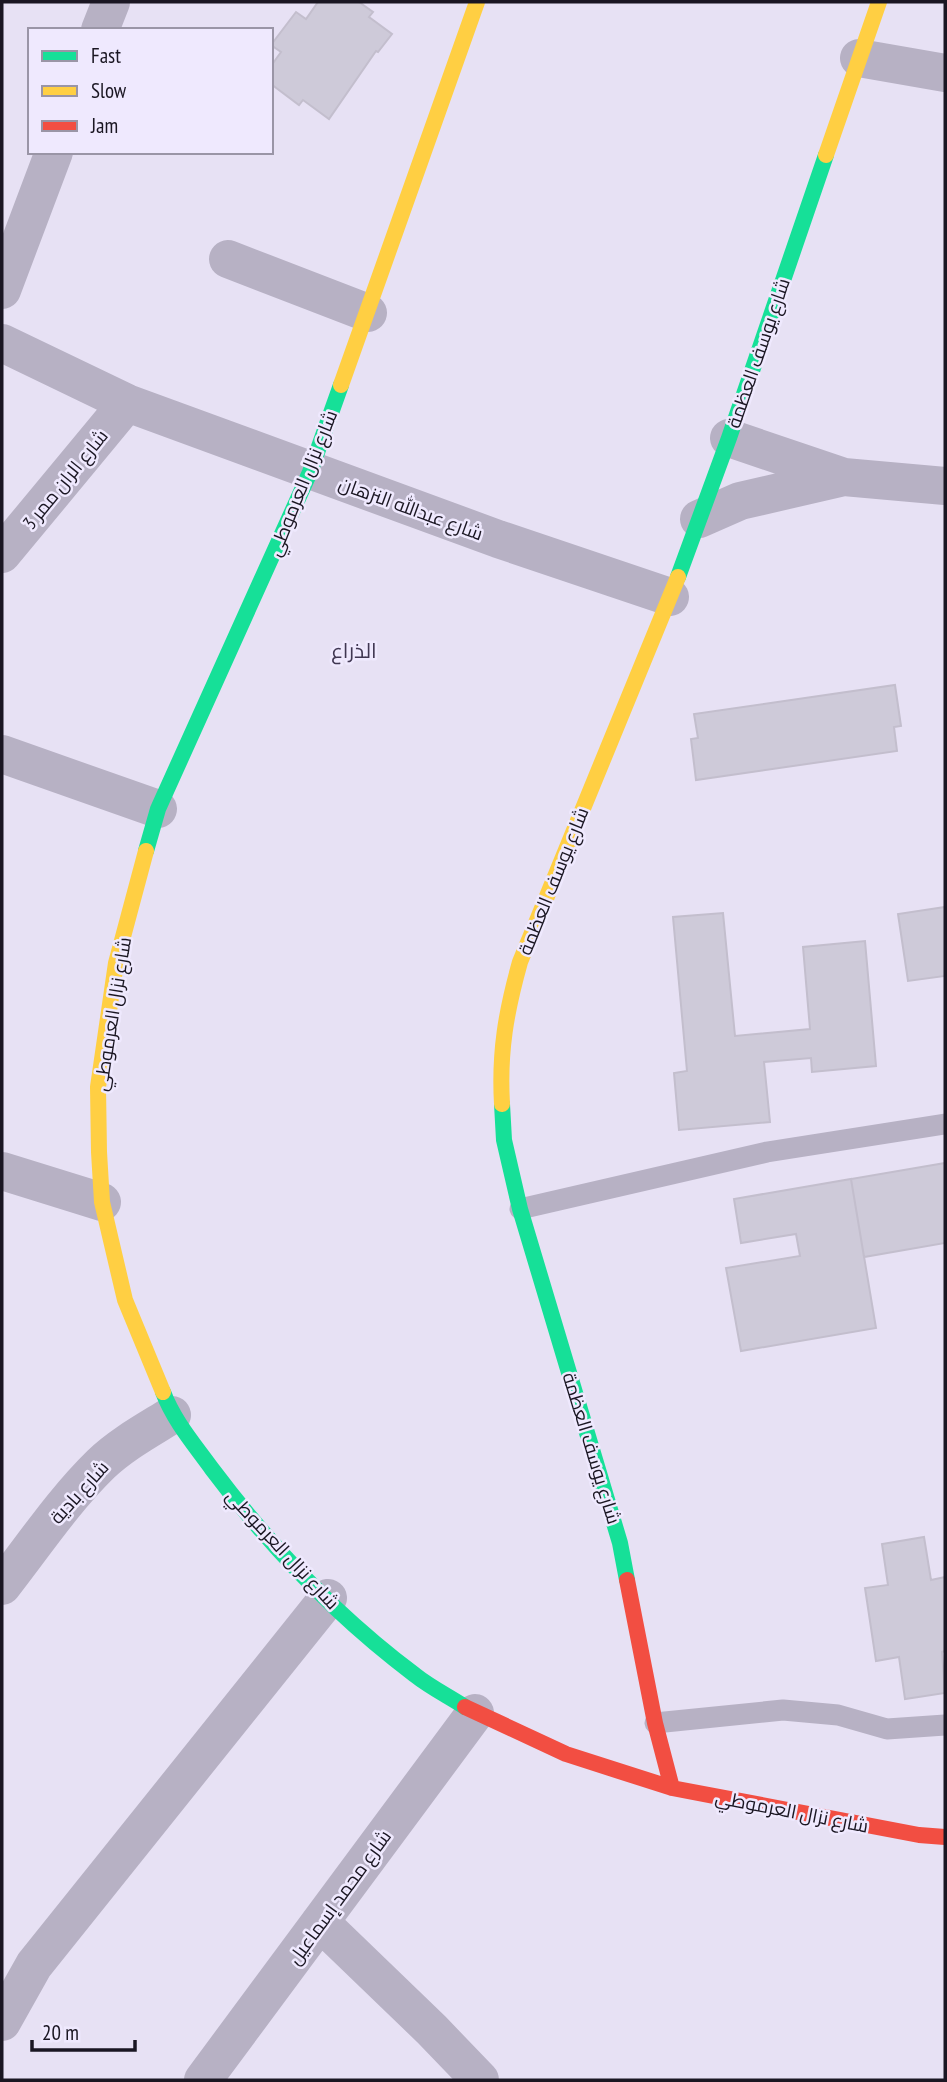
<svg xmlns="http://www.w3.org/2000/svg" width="947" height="2082" viewBox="0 0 947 2082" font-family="'PT Sans Narrow',Cairo,sans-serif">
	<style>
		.building { fill: #cecad9; stroke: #c3becd; stroke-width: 2 }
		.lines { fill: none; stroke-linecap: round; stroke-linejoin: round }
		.lane { stroke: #b7b1c4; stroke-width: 21 }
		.street { stroke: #b7b1c4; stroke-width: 38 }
		.fast { stroke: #16e098; stroke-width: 16 }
		.slow { stroke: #ffcf43; stroke-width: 16 }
		.jam { stroke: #f24e42; stroke-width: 16 }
		.labels { text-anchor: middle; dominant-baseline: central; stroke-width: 5; stroke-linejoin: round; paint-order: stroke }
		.street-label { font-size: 19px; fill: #1a1622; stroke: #efe9fe }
		.neighbourhood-label { font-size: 21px; fill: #403752; stroke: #efe9fe }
	</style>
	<rect width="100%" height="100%" fill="#e7e1f4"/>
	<path class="building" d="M318,2h41l14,10 -4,5 23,17 -14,18 -2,-1 -47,68 -26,-19 -4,5 -28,-21v-18l10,-14 -10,-7 25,-33 10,7z
		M895,685l6,41 -7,1 3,24 -201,29 -5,-41 7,-1 -4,-24z
		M945,907v69l-37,5 -10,-67z
		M723,913l12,123 75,-7 -7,-82 62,-6 11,125 -64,6 -1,-14 -47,4 6,60 -91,8 -5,-57 13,-2 -14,-154z
		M945,1163v80l-81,14 -13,-78z
		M851,1179l25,149 -135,23 -15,-83 74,-12 -4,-22 -55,9 -7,-44z
		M924,1537l7,43 14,-3v74l-3,1 3,41 -40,6 -6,-42 -23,4 -11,-73 23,-3 -6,-41z"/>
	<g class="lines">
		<path class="lane" d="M520,1209l247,-57 178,-28
			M655,1723l128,-13 55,5 49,14 58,-4"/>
		<path class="street" d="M100,30l11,-28
			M859,58l86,15
			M228,259l140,54
			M2,290l52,-138
			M2,343l125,60 371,136 172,58
			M729,438l115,39 101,9
			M699,519l41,-18 104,-24
			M2,554l125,-151
			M2,754l156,55
			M2,1171l100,31
			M2,1586c32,-41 62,-86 99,-122 21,-20 47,-34 71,-49
			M320,1922l112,108 48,50
			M2,2022l32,-57 294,-367
			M203,2080l272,-367"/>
		<path class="fast" d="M678,577l51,-139 97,-283
			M146,851l12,-42 152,-337 31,-87
			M502,1104l2,36 16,69 100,334 7,37
			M163,1392c11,29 31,52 49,77 57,76 127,149 203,206 15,12 33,21 50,32"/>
		<path class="slow" d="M826,155l53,-153
			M341,385l136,-383
			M146,851l-30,112 -18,124 1,65 3,50 23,98 38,92
			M502,1104c-3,-52 4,-92 18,-142l158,-385"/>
		<path class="jam" d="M627,1580l28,143 17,65
			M465,1707l101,47 106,34 247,47 26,2"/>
	</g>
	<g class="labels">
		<g class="street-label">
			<text transform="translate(758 353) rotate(-71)">شارع يوسف العظمة</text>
			<text transform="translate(65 479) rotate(-51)">شارع الران ممر 3</text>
			<text transform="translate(302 483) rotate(-68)">شارع نزال العرموطي</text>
			<text transform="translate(411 508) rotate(20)">شارع عبدالله النزهان</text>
			<text transform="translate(553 881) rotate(-68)">شارع يوسف العظمة</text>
			<text transform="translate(112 1014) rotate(-81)">شارع نزال العرموطي</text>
			<text transform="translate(592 1448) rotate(73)">شارع يوسف العظمة</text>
			<text transform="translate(79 1492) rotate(-48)">شارع بادية</text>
			<text transform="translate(283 1549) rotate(47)">شارع نزال العرموطي</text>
			<text transform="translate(792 1811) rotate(11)">شارع نزال العرموطي</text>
			<text transform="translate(339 1897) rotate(-54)">شارع محمد إسماعيل</text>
		</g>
		<g class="neighbourhood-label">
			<text x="354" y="650">الذراع</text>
		</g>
	</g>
	<rect width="947" height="2082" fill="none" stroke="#1a1622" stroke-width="7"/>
	<rect x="28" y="28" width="245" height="126" fill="#efe9fe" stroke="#9a95a6" stroke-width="2"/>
	<rect x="42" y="51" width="35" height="10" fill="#16e098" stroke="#9a95a6" stroke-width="2"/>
	<text x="91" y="63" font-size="21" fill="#1a1622">Fast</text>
	<rect x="42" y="86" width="35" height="10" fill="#ffcf43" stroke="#9a95a6" stroke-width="2"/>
	<text x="91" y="98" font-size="21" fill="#1a1622">Slow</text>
	<rect x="42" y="121" width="35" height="10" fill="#f24e42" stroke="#9a95a6" stroke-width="2"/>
	<text x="91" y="133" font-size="21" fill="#1a1622">Jam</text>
	<path d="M32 2040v10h103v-10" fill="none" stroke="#1a1622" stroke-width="3.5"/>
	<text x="42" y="2040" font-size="21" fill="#1a1622" stroke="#efe9fe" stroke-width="5" paint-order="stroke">20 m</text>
</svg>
